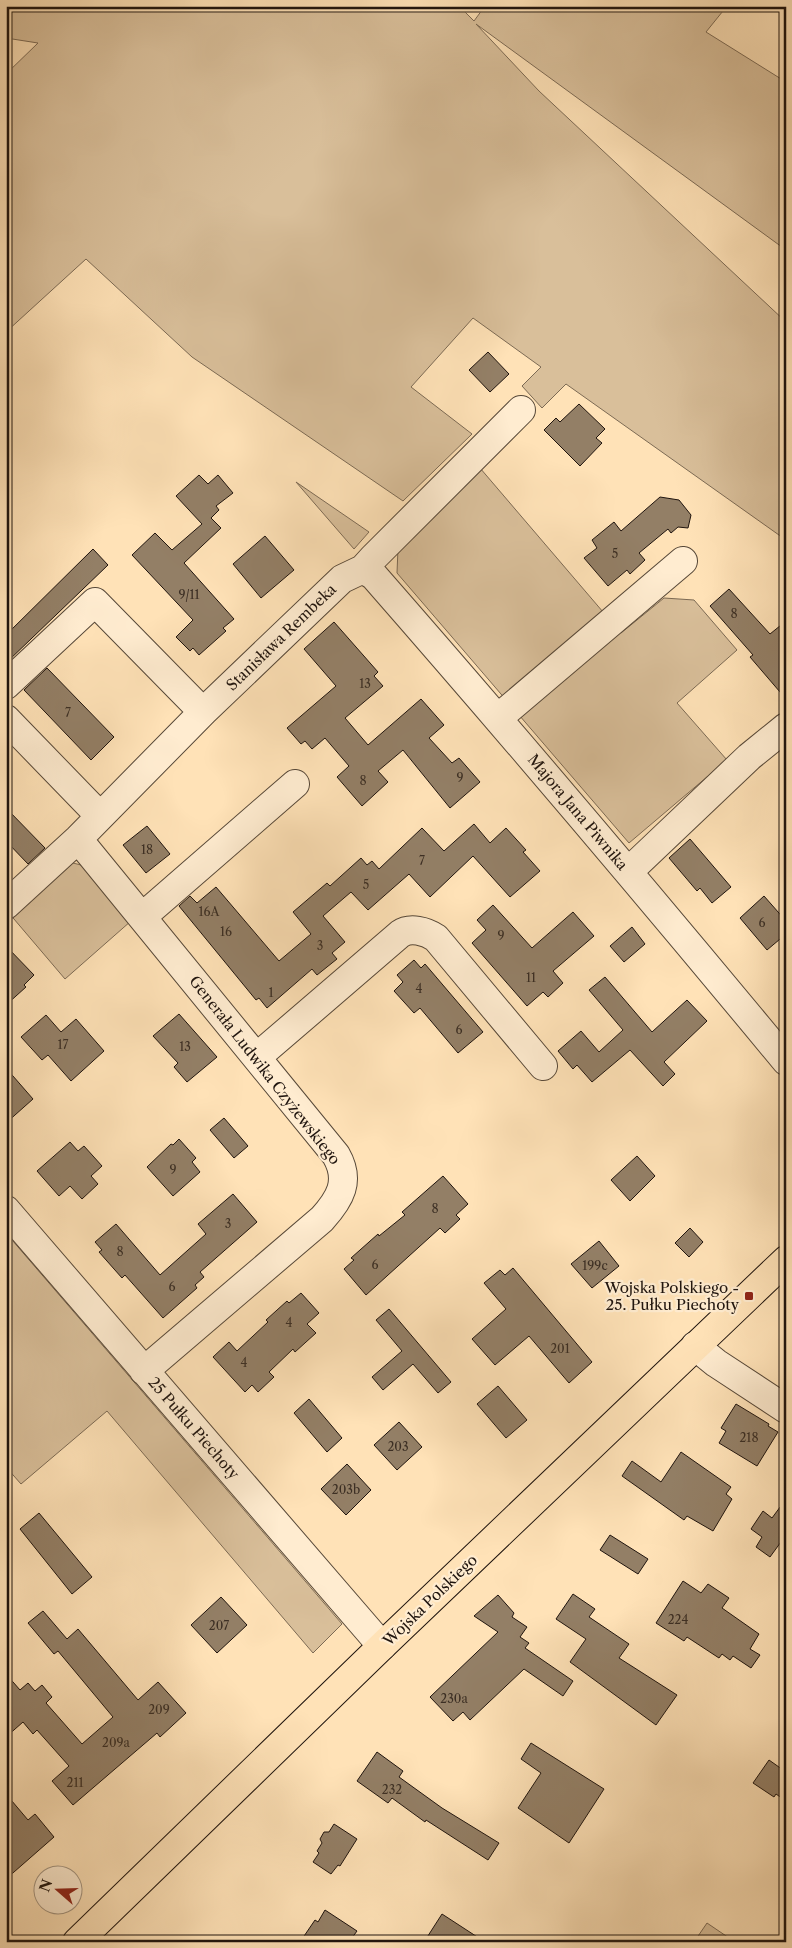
<svg xmlns="http://www.w3.org/2000/svg" width="792" height="1948" viewBox="0 0 792 1948" font-family="'Libre Caslon Text',serif">
	<style>
		.green { fill: #d9bf9a; stroke: #7c6a54 }
		.building { fill: #937f66; stroke: #1f140e }
		.lines { fill: none; stroke-linecap: round; stroke-linejoin: round }
		.minor-casing { stroke: #574838; stroke-width: 30 }
		.major-casing { stroke: #1f140e; stroke-width: 30 }
		.minor { stroke: #ffecd0; stroke-width: 28 }
		.major { stroke: #ffe2b7; stroke-width: 28 }
		.poi-dot { fill: #8f2418; stroke: #ffecd0; stroke-width: 2 }
		.labels { text-anchor: middle; dominant-baseline: central; stroke-width: 4.5; stroke-linejoin: round; paint-order: stroke }
		.number-label { font-size: 12px; fill: #3c2f24 }
		.street-label { font-size: 15px; fill: #1f140e; stroke: #ffecd0 }
		.poi-label { font-size: 15px; fill: #1f140e; stroke: #ffecd0; text-anchor: end }
	</style>
	<rect width="100%" height="100%" fill="#ffe2b7"/>
	<filter id="stains"><feTurbulence type="fractalNoise" baseFrequency=".004" numOctaves="4"/><feColorMatrix values="0 0 0 0 .2 0 0 0 0 .09 0 0 0 0 .02 0 0 0 .5 -.17"/></filter>
	<radialGradient id="worn" r=".72"><stop offset=".6" stop-color="#630" stop-opacity="0"/><stop offset="1" stop-color="#630" stop-opacity=".3"/></radialGradient>
	<path class="green" d="M6,6h453l15,15 11,-15h242l-21,26 80,50v168l-310,-226 63,67 247,231v218l-220,-156 -24,24 -20,-22 19,-19 -68,-49 -62,69 61,47 -69,67 -211,-144 -106,-98 -80,73v-258l32,-31 -32,-5z
		M480,468l141,165 43,-35 30,2 43,50 -60,53 50,57 -98,83 -232,-270 1,-25z
		M296,482l73,50 -15,17z
		M69,862l12,3 10,6 40,50 -66,58 -57,-67z
		M6,1233l336,391 -29,29 -206,-242 -86,73 -15,-17z
		M707,1923l28,19h-41z"/>
	<path class="building" d="M488,352l21,22 -19,18 -21,-22z
		M579,404l26,25 -9,9 6,5 -22,23 -36,-36 12,-12 4,4z
		M199,475l9,9 10,-9 15,18 -17,13 3,4 -8,8 10,10 -37,35 50,56 -11,9 3,3 -27,24 -6,-7 -3,3 -14,-14 17,-17 -61,-65 23,-22 17,17 30,-26 -26,-28z
		M660,497l19,3 12,15 -3,13 -10,-1 -7,6 -3,-4 -29,24 6,7 -15,14 -3,-4 -19,16 -24,-28 13,-10 -5,-8 22,-18 7,9z
		M265,536l29,34 -33,28 -28,-34z
		M93,549l15,16 -102,98v-28z
		M729,589l41,45 16,-13v78l-36,-42 3,-2 -43,-49z
		M334,622l44,50 -4,4 9,10 -38,32 23,27 53,-46 23,26 -15,13 23,25 7,-5 21,24 -30,26 -47,-58 -25,21 10,11 -26,24 -25,-29 12,-11 -24,-28 -13,11 -7,-8 -4,3 -14,-16 49,-42 -32,-37z
		M47,668l67,69 -23,23 -67,-70z
		M6,808l39,40 -17,16 -22,-23z
		M474,824l16,19 16,-15 20,22 -3,2 17,19 -30,26 -37,-41 -43,41 -21,-23 -41,36 -17,-18 -28,24 22,26 -13,11 5,6 -20,16 -5,-6 -45,39 -8,-10 -3,2 -77,-94 11,-10 7,7 19,-16 63,74 32,-27 -18,-22 34,-29 3,3 31,-28 6,7 5,-4 7,8 43,-41 22,23z
		M147,826l23,28 -24,19 -23,-28z
		M690,839l41,48 -19,16 -12,-15 -3,3 -28,-33z
		M764,896l22,25v13l-19,16 -27,-32z
		M493,905l39,43 41,-36 21,24 -41,35 10,12 -15,14 -5,-5 -16,14 -55,-63 14,-13 -9,-10z
		M632,927l13,17 -21,18 -14,-16z
		M6,946l28,29 -10,10 2,2 -20,18z
		M414,960l7,8 4,-4 58,68 -25,21 -38,-45 -6,5 -20,-22 9,-9 -6,-7z
		M605,977l47,55 35,-32 20,21 -43,41 11,12 -12,12 -33,-36 -38,32 -15,-17 -4,4 -15,-18 23,-20 18,21 24,-22 -34,-40z
		M179,1014l38,43 -30,25 -13,-15 4,-4 -25,-27z
		M46,1015l15,17 15,-13 28,32 -33,30 -23,-26 -6,5 -21,-23z
		M6,1068l27,31 -27,24z
		M224,1118l24,28 -14,12 -24,-28z
		M179,1139l17,19 -4,4 8,10 -27,24 -26,-29 24,-23 2,1z
		M70,1142l8,9 6,-5 18,20 -11,10 7,8 -16,15 -12,-13 -11,10 -22,-25z
		M637,1156l18,20 -25,25 -19,-21z
		M443,1176l25,28 -12,11 4,4 -15,14 -5,-5 -74,67 -22,-26 10,-9 -3,-2 27,-24 1,2 26,-21 -3,-3z
		M233,1194l24,28 -57,50 4,5 -9,8 2,3 -34,30 -38,-43 -3,3 -23,-26 3,-2 -7,-8 21,-18 44,51 46,-41 -8,-10z
		M690,1228l13,14 -14,15 -14,-14z
		M599,1241l20,25 -27,22 -21,-24z
		M513,1268l79,94 -23,21 -40,-47 -34,29 -23,-26 34,-30 -22,-26 16,-13 5,5z
		M301,1293l18,20 -12,11 9,9 -21,19 -2,-3 -24,23 5,5 -16,15 -6,-7 -7,7 -32,-35 16,-15 8,9 31,-29 -2,-2 21,-19 2,2z
		M389,1309l62,73 -13,11 -25,-29 -30,26 -11,-13 30,-26 -26,-31z
		M498,1386l29,34 -21,18 -29,-34z
		M309,1399l33,39 -15,14 -33,-39z
		M736,1404l33,20 -1,2 10,6 -21,34 -38,-23 7,-12 -5,-3z
		M399,1422l23,25 -25,23 -23,-25z
		M681,1452l50,35 -5,7 6,5 -19,32 -26,-15 -3,4 -62,-44 10,-15 29,21z
		M347,1464l24,26 -25,25 -25,-26z
		M786,1499v36l-16,22 -14,-10 6,-10 -11,-8 12,-18 9,7z
		M39,1513l53,64 -20,17 -52,-65z
		M610,1535l38,24 -10,15 -38,-24z
		M683,1581l18,12 7,-9 21,14 -7,10 37,26 -9,15 10,6 -9,13 -18,-12 -3,4 -8,-6 -3,4 -32,-21 -3,4 -28,-18z
		M573,1594l22,15 -6,8 40,27 -10,14 58,37 -21,30 -86,-63 16,-23 -30,-20z
		M498,1595l16,18 -2,4 15,10 -7,10 9,6 -4,5 48,33 -10,15 -39,-27 -54,51 -7,-8 -10,9 -23,-24 68,-65 -24,-16z
		M221,1597l26,28 -30,28 -26,-28z
		M43,1611l24,28 11,-10 60,71 20,-18 28,31 -26,24 -3,-4 -84,72 -21,-24 17,-15 -32,-36 -4,4 -10,-12 -17,15v-63l14,16 8,-7 7,8 7,-6 10,12 -6,6 36,41 31,-27 -55,-66 -4,3 -26,-31z
		M531,1743l73,46 -35,54 -51,-35 23,-35 -20,-14z
		M377,1752l26,19 -4,6 43,31 57,35 -11,17 -62,-40 -1,2 -33,-24 -4,5 -31,-22z
		M769,1760l17,12v29l-10,-7 -2,3 -21,-14z
		M6,1794l22,26 7,-6 19,23 -48,42z
		M334,1824l23,15 -17,27 -2,-1 -7,9 -18,-12 6,-9 -2,-2 5,-8 -2,-4 4,-7h5z
		M325,1910l32,21 -8,11h-49l15,-22 3,2z
		M442,1914l43,28h-61z"/>
	<g class="lines">
		<g class="minor-casing">
			<path id="minor" d="M363,569l11,7c140,160 277,322 412,485
				M6,685l89,-83 108,110
				M498,718l185,-157
				M6,719l94,97
				M78,839l258,316c15,26 4,44 -14,64l-178,152
				M629,871l120,-114 37,-30
				M6,905l72,-66 125,-127 139,-133 21,-10 10,-11 148,-148
				M142,917l153,-133
				M257,1057l143,-123c10,-7 26,-3 36,4l107,128
				M6,1210l376,436
				M695,1346l21,17 70,46"/>
		</g>
		<g class="major-casing">
			<path id="major" d="M77,1942l305,-296 404,-386"/>
		</g>
		<use href="#minor" class="minor"/>
		<use href="#major" class="major"/>
	</g>
	<rect class="poi-dot" x="744" y="1291" width="10" height="10" rx="2.5"/>
	<g class="labels">
		<g class="number-label">
			<text x="615" y="553">5</text>
			<text x="189" y="594">9/11</text>
			<text x="734" y="613">8</text>
			<text x="365" y="683">13</text>
			<text x="68" y="712">7</text>
			<text x="460" y="777">9</text>
			<text x="363" y="780">8</text>
			<text x="147" y="849">18</text>
			<text x="422" y="860">7</text>
			<text x="366" y="884">5</text>
			<text x="209" y="911">16A</text>
			<text x="762" y="922">6</text>
			<text x="226" y="931">16</text>
			<text x="501" y="935">9</text>
			<text x="320" y="945">3</text>
			<text x="531" y="977">11</text>
			<text x="419" y="988">4</text>
			<text x="271" y="992">1</text>
			<text x="459" y="1029">6</text>
			<text x="63" y="1044">17</text>
			<text x="185" y="1046">13</text>
			<text x="173" y="1169">9</text>
			<text x="435" y="1208">8</text>
			<text x="228" y="1223">3</text>
			<text x="120" y="1251">8</text>
			<text x="375" y="1264">6</text>
			<text x="595" y="1265">199c</text>
			<text x="172" y="1286">6</text>
			<text x="289" y="1322">4</text>
			<text x="560" y="1348">201</text>
			<text x="244" y="1362">4</text>
			<text x="749" y="1437">218</text>
			<text x="398" y="1446">203</text>
			<text x="346" y="1489">203b</text>
			<text x="678" y="1619">224</text>
			<text x="219" y="1625">207</text>
			<text x="454" y="1698">230a</text>
			<text x="159" y="1709">209</text>
			<text x="116" y="1742">209a</text>
			<text x="75" y="1782">211</text>
			<text x="392" y="1789">232</text>
		</g>
		<g class="street-label">
			<text transform="translate(281 637) rotate(-44)">Stanisława Rembeka</text>
			<text transform="translate(578 812) rotate(50)">Majora Jana Piwnika</text>
			<text transform="translate(265 1070) rotate(52)">Generała Ludwika Czyżewskiego</text>
			<text transform="translate(194 1428) rotate(49)">25 Pułku Piechoty</text>
			<text transform="translate(430 1600) rotate(-44)">Wojska Polskiego</text>
		</g>
		<g class="poi-label">
			<text x="739" y="1287">Wojska Polskiego -<tspan x="739" dy="17">25. Pułku Piechoty</tspan></text>
		</g>
	</g>
	<rect width="792" height="1948" fill="none" stroke="#ffe2b7" stroke-width="25"/>
	<rect x="8" y="8" width="777" height="1933" fill="none" stroke="#1f140e" stroke-width="2.5"/>
	<rect x="12" y="12" width="767" height="1923" fill="none" stroke="#1f140e"/>
	<g transform="translate(58 1890) rotate(290)"><circle r="24" fill="#ffecd0" stroke="#a59682"/>
	<path d="M0-4L9 19L0 12L-9 19Z" fill="#8f2418"/>
	<text y="-8" font-size="14" font-weight="bold" text-anchor="middle" fill="#1f140e">N</text>
	</g>
	<rect width="100%" height="100%" filter="url(#stains)"/>
	<rect width="100%" height="100%" fill="url(#worn)"/>
</svg>
